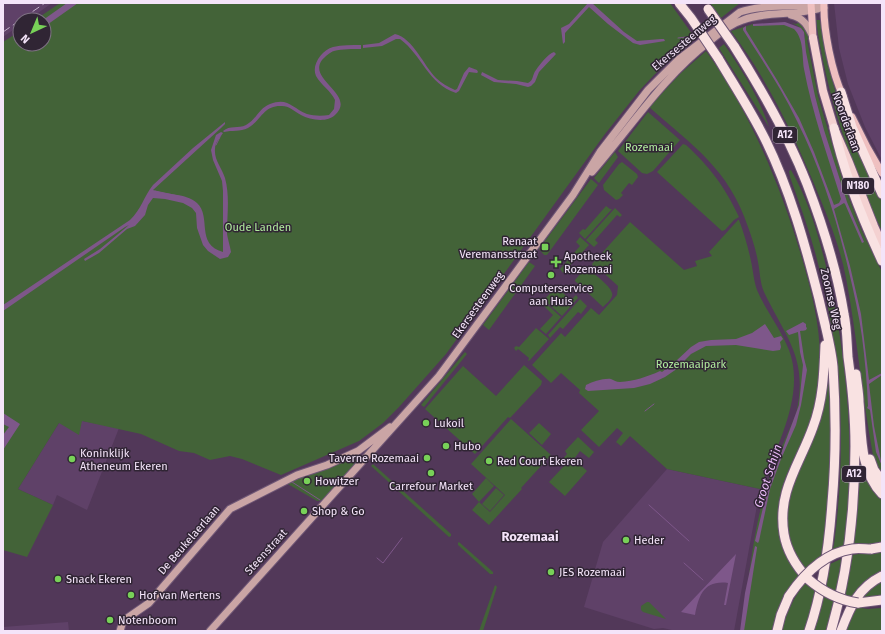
<svg xmlns="http://www.w3.org/2000/svg" width="885" height="634" viewBox="0 0 885 634" font-family="'Fira Sans',sans-serif">
	<style>
		.built { fill: #5f4168 }
		.green { fill: #436338 }
		.water { fill: #7e578a }
		.lines { fill: none; stroke-linecap: round; stroke-linejoin: round }
		.stream { stroke: #7e578a; stroke-width: 1 }
		.secondary-casing { stroke: #6f5776; stroke-width: 9 }
		.primary-casing { stroke: #6f5776; stroke-width: 9 }
		.trunk-casing { stroke: #6f5776; stroke-width: 10 }
		.motorway-casing { stroke: #6f5776; stroke-width: 11 }
		.secondary { stroke: #caa5a5; stroke-width: 7 }
		.primary { stroke: #efc0c0; stroke-width: 7 }
		.trunk { stroke: #f4d1d1; stroke-width: 8 }
		.motorway { stroke: #f9e2e2; stroke-width: 9 }
		.rail { stroke: #c3b0c9; stroke-width: 1; stroke-dasharray: 8 4; stroke-linecap: butt }
		.motorway-bridge-casing { stroke: #6f5776; stroke-width: 11; stroke-linecap: butt }
		.motorway-bridge { stroke: #f9e2e2; stroke-width: 9 }
		.poi-dot { fill: #78d158; stroke: #302534; stroke-width: 1.5 }
		.labels { text-anchor: middle; dominant-baseline: central; stroke-width: 3; stroke-linejoin: round; paint-order: stroke }
		.shield { fill: #302534; stroke: #b9abbe; stroke-width: 1 }
		.shield-label { font-size: 10px; font-weight: bold; fill: #f4e4f9 }
		.street-label { font-size: 11px; fill: #f4e4f9; stroke: #302534 }
		.park-label { font-size: 11px; fill: #b0ec9d; stroke: #302534 }
		.poi-label { font-size: 11px; fill: #f4e4f9; stroke: #302534; text-anchor: start }
		.water-label { font-size: 12px; font-style: italic; fill: #ebbcf9; stroke: #302534 }
		.quarter-label { font-size: 13px; font-weight: bold; fill: #f4e4f9; stroke: #302534 }
	</style>
	<rect width="100%" height="100%" fill="#523859"/>
	<path class="built" d="M3,3h49l-24,17h-8v5l-17,12z
		M834,3h48v157l-17,-33 -17,-43 -9,-36z
		M77,420l42,8 -32,82 -30,-15 -4,10 -35,-16 41,-66z
		M667,469l93,20 -26,142h-58l-13,-3 -9,1 -70,-22 19,-65z
		M68,622l1,9h-66v-4z"/>
	<path class="green" d="M60,3h610l25,35 -40,36 -16,17 -34,43 -159,220 -47,53 -16,16 -24,18 -78,34 -39,-16 -12,-3 -20,4 -16,-7 -15,-2 -38,-17 -59,-13 -3,14 -20,-12 -41,66 35,16 -26,52 -24,-7v-508l17,-11v13h24v-24h-9z
		M710,3h30l-19,15z
		M816,20h4l6,37 10,37 14,37 32,69v31c-32,-67 -56,-138 -66,-211z
		M802,21l5,9 2,9 -2,1 11,56 27,92 16,41 21,43v201l-6,-7 -3,-11c-11,-59 -16,-119 -27,-177 -6,-32 -19,-63 -31,-92 -22,-53 -49,-109 -84,-155l22,-7v1l29,-2 11,3 12,12c-1,-9 -5,-11 -13,-15l4,1z
		M724,44c18,26 35,53 45,83l-50,-79z
		M706,51c44,61 74,133 95,204 10,34 19,69 19,104 0,20 -2,40 -9,59 -6,21 -18,40 -26,61 -12,33 -9,69 14,97l-14,20 -12,35h-31c6,-46 10,-94 23,-139 8,-27 20,-52 31,-78 13,-55 -10,-76 -32,-122 -4,-9 -4,-20 -6,-30 -2,-12 -6,-24 -10,-35 -19,-58 -56,-82 -99,-120l32,-34z
		M648,112l32,28 -27,31 -6,3 -5,-1 -24,-22z
		M683,144l3,1c24,22 39,42 53,72l-5,3 -9,10 -3,1 -65,-59z
		M615,152l3,5 -19,26 -5,-5z
		M622,162l15,12 1,3 -6,8 -3,-2 -8,10 2,2 -4,4 -3,1 -12,-10 -1,-5 16,-21z
		M791,170c17,29 27,64 35,96 22,92 30,188 18,282l-13,5 3,-8c13,-99 8,-196 -19,-293 -7,-25 -16,-50 -25,-75l-1,-6z
		M591,179l7,6 -51,70h-3l-5,-6z
		M606,206l4,3h2l-27,30 -6,-6 4,-4 2,1z
		M615,208l7,7 -2,2 -3,-2 -22,25 3,3 -4,4 -8,-7z
		M738,220h1c5,13 9,27 12,41 2,9 3,21 6,29 9,21 24,39 32,60 17,45 -13,98 -29,139l-93,-20 -37,-33 -9,10 -5,-4 7,-9 -6,-5 -18,19 -18,-17 18,-19 -20,-18 1,-3 -19,-17 -10,10 -19,-18 29,-32 4,4 26,-29 8,7 18,-20 1,-9 -22,-20 -2,2 -2,-4 38,-42 54,48 13,-4 -2,-5 17,-5 -3,-4z
		M580,237l9,8 -26,28 -3,-4 20,-23 -4,-4z
		M529,262l6,4 -46,64 -6,-5z
		M586,267c6,6 29,21 26,29 -1,4 -6,8 -9,11l-28,-26v-1z
		M556,287l15,13 5,-5 2,3 -16,18 -18,-16z
		M580,299l7,7 -6,8 -3,-2 -15,17 -3,-2 -10,11 -2,-3z
		M542,300l19,17 -15,17 -6,-5 13,-14 -13,-13z
		M536,328l13,11 -19,21 -2,1 1,-3 -11,-9 -2,2 -2,-3 2,-2 3,1z
		M465,352l2,2 -43,53 -3,-2z
		M524,365l18,16 -1,4 -31,33 -2,-1 -33,37 -50,-45 38,-43 33,30z
		M827,379h2c4,60 1,119 -7,178l-17,13 -12,-17 -7,-23v-25z
		M511,419l40,36 -30,33 1,1 -33,36 -17,-15 7,-8 11,10 15,-17 -34,-31z
		M539,423l12,11 -9,11 -13,-12z
		M858,423l7,51 4,9 13,17v43l-30,3z
		M578,437l16,15 -5,6 -9,-7 -6,8 13,12 -22,25 -16,-14 15,-16 -4,-4 7,-8 -2,-3z
		M354,456l1,4h2v1l-1,3 -33,36 -6,1 -31,-18z
		M373,464l78,70v2l-2,1 -78,-71z
		M486,478l8,8 -15,16 -7,-8z
		M496,488l8,7 -14,16 -8,-7z
		M459,542l34,30v2h-3l-32,-29v-2z
		M882,551v22l-29,25 -10,-2 8,-41z
		M843,558l-7,35 -12,-6 4,-22z
		M882,579v19l-23,1 5,-6z
		M805,583l10,8 -9,40h-25c6,-18 12,-33 24,-48z
		M495,585l2,2 -14,44h-4z
		M822,596l13,6 -8,29h-13z
		M647,602h2l17,17 -23,-7 -2,-2v-4z
		M854,607l14,2 14,-1v23h-36z"/>
	<path class="water" d="M67,3h11l-34,24v-7h-1z
		M588,3h4l32,29 13,9 24,-2h3l1,2 -25,4 -7,-2 -25,-19 -19,-17 -24,26v9l-2,2 -2,-16 8,-4z
		M785,22l16,6 3,4 2,20 9,44 9,34 23,72 17,40 -2,1 -17,-39 -1,-1 -10,6 16,57 11,48 8,66 13,-7v2l-13,9 5,42 8,40 -6,-14 -6,-42 -3,-2 1,-2c-1,-23 -3,-46 -6,-69 -3,-22 -8,-44 -13,-65 -12,-52 -28,-103 -52,-151 -15,-32 -35,-61 -54,-91v-2l3,-2v4l31,50 22,38 15,34 20,53 5,-2 2,-4c-13,-42 -29,-87 -37,-130 -2,-13 0,-30 -10,-40l-10,-4 -31,1v-2z
		M395,34c18,4 29,32 41,44 5,5 12,9 19,12l2,-1 7,-16 5,-6 8,3 1,2 -1,1 -8,-1 -10,19 -3,2c-28,-9 -34,-38 -56,-54h-4l-14,7 -19,2v-3l16,-2z
		M361,45v4c-8,0 -19,0 -27,2 -4,1 -9,6 -12,9 -15,20 35,35 13,55 -8,8 -25,5 -34,0 -7,-4 -12,-9 -19,-9 -19,-1 -21,15 -34,22 -8,4 -16,2 -24,4l-1,-1c7,-6 15,-2 23,-6 10,-5 13,-17 24,-21 18,-7 22,4 37,10 7,2 15,2 22,1l5,-6 1,-9c-4,-9 -14,-15 -19,-24 -5,-11 6,-26 17,-29 9,-2 19,-2 28,-2z
		M554,52l2,2 -17,18 -4,10 -4,4 -3,1 -12,-3 -22,-2 -13,-7 1,-3 16,8 19,1 11,2c6,-3 4,-8 8,-13 4,-6 12,-16 18,-18z
		M225,122v2l-4,4 -68,62c13,5 33,3 44,13 15,14 -2,41 26,49v-61l-1,-10 -9,-21 -2,-10 5,-15 5,-3 2,1c-3,5 -8,9 -8,16 -1,11 7,19 10,29 5,18 2,37 2,56 1,6 3,12 4,18l-3,5 -8,2 -12,-8 -5,-6 -6,-17 -1,-15 -4,-5 -9,-5 -18,-4 -12,-1 -5,7 -3,10 -10,11 -8,3 -28,24 -14,8 -1,-2 16,-10 29,-24 -4,2 -122,84v-6l127,-85c11,-10 14,-24 23,-35l40,-37z
		M803,322l3,2v3l1,1c-1,4 -4,2 -7,3l4,27 3,12 -6,35 -5,20 -15,34 -11,30 -11,52 -1,2 -3,-2 12,-50 32,-86 4,-40 -3,-13 -2,-20 -9,3 -3,-4z
		M765,324l9,14 7,-2 2,3 -3,3 1,5 -1,3 -7,1 -37,-6 -30,1 -15,8 -7,7 -3,5 -16,11 -15,7 -16,4 -46,3 -3,-2 1,-4c6,-3 18,-7 25,-6 3,1 5,3 9,3 14,-1 27,-5 40,-11l2,1 14,-11 15,-14 8,-5 12,-2 25,-1 16,-6z
		M3,413l17,11 -17,26v-15l6,-8 -6,-3z
		M755,546l2,1v1l-13,83h-4l5,-38z
		M736,554l-10,51h-2l4,-22c-24,-3 -29,12 -33,32l-14,-3z"/>
	<g class="lines">
		<path class="stream" d="M678,38l8,-1
			M216,145l4,-8
			M155,191l28,6
			M645,411l9,-7
			M292,482l28,18
			M649,505l40,36
			M377,558l6,5 19,-25
			M684,563l19,17"/>
		<g class="secondary-casing">
			<path id="secondary" d="M791,15c13,3 17,11 22,22
				M592,172c39,-45 70,-94 118,-131 10,-8 20,-17 33,-21 23,-9 50,-4 75,-11
				M120,631l3,-10 26,-18 81,-94 67,-34 30,-10 31,-14 32,-24
				M210,631l229,-255 134,-181 27,-43 48,-62 31,-31 61,-47c20,-7 44,-5 65,-7h6l13,3"/>
		</g>
		<g class="primary-casing">
			<path id="primary" d="M811,3l2,35
				M824,3c-1,26 8,70 19,93
				M852,117l15,30 15,26"/>
		</g>
		<g class="trunk-casing">
			<path id="trunk" d="M813,38l10,53 11,37 14,32 26,66 8,18"/>
		</g>
		<g class="motorway-casing">
			<path id="motorway" d="M734,46c28,44 54,89 73,138 16,42 30,86 37,130 3,14 3,29 4,43 4,29 7,59 7,89 0,61 -7,126 -24,185
				M718,58c16,27 33,53 47,81 25,51 40,105 54,160 5,23 12,46 14,68 3,45 3,91 -1,136 -3,43 -9,87 -23,128
				M841,92l11,35 30,67
				M834,128c10,46 28,90 48,133
				M856,374c1,10 3,19 3,28 3,31 0,68 23,92
				M870,459l4,11 8,11
				M871,549l11,-2
				M808,579c-12,-13 -21,-27 -24,-45 -7,-43 16,-70 29,-107 10,-26 11,-54 12,-82
				M858,603l24,-3
				M777,631l4,-16 8,-19
				M841,631c9,-24 17,-43 41,-55"/>
		</g>
		<use href="#secondary" class="secondary"/>
		<use href="#primary" class="primary"/>
		<use href="#trunk" class="trunk"/>
		<use href="#motorway" class="motorway"/>
		<path class="rail" d="M3,32l42,-29"/>
		<g class="motorway-bridge-casing">
			<path id="motorway-bridge" d="M679,3l12,15 27,40
				M708,9l26,37
				M808,579c15,13 30,21 50,24
				M789,596c15,-22 35,-43 63,-47 6,-1 13,0 19,0"/>
		</g>
		<use href="#motorway-bridge" class="motorway-bridge"/>
	</g>
	<g class="poi-dot">
		<rect x="541" y="243" width="8" height="8" rx="2"/>
		<path d="M554 256h4v4h4v4h-4v4h-4v-4h-4v-4h4z"/>
		<circle cx="551" cy="275" r="4"/>
		<circle cx="426" cy="423" r="4"/>
		<circle cx="446" cy="446" r="4"/>
		<circle cx="427" cy="458" r="4"/>
		<circle cx="72" cy="459" r="4"/>
		<circle cx="489" cy="461" r="4"/>
		<circle cx="431" cy="473" r="4"/>
		<circle cx="307" cy="481" r="4"/>
		<circle cx="304" cy="511" r="4"/>
		<circle cx="626" cy="540" r="4"/>
		<circle cx="551" cy="572" r="4"/>
		<circle cx="58" cy="579" r="4"/>
		<circle cx="131" cy="595" r="4"/>
		<circle cx="110" cy="620" r="4"/>
	</g>
	<g class="labels">
		<g class="shield">
			<rect x="773" y="127" width="24" height="16" rx="3"/>
			<rect x="842" y="178" width="32" height="16" rx="3"/>
			<rect x="842" y="466" width="24" height="16" rx="3"/>
		</g>
		<g class="shield-label">
			<text x="785" y="135">A12</text>
			<text x="858" y="186">N180</text>
			<text x="854" y="474">A12</text>
		</g>
		<g class="street-label">
			<text transform="translate(684 43) rotate(-40)">Ekersesteenweg</text>
			<text transform="translate(846 122) rotate(70)">Noorderlaan</text>
			<text transform="translate(831 299) rotate(77)">Zoomse Weg</text>
			<text transform="translate(478 305) rotate(-54)">Ekersesteenweg</text>
			<text transform="translate(189 540) rotate(-49)">De Beukelaerlaan</text>
			<text transform="translate(266 552) rotate(-48)">Steenstraat</text>
		</g>
		<g class="park-label">
			<text x="649" y="147">Rozemaai</text>
			<text x="258" y="227">Oude Landen</text>
			<text x="691" y="364">Rozemaaipark</text>
		</g>
		<g class="poi-label">
			<text x="537" y="241" text-anchor="end">Renaat<tspan x="537" dy="13">Veremansstraat</tspan></text>
			<text x="564" y="256">Apotheek<tspan x="564" dy="13">Rozemaai</tspan></text>
			<text x="551" y="288" text-anchor="middle">Computerservice<tspan x="551" dy="13">aan Huis</tspan></text>
			<text x="434" y="423">Lukoil</text>
			<text x="454" y="446">Hubo</text>
			<text x="80" y="453">Koninklijk<tspan x="80" dy="13">Atheneum Ekeren</tspan></text>
			<text x="419" y="458" text-anchor="end">Taverne Rozemaai</text>
			<text x="497" y="461">Red Court Ekeren</text>
			<text x="315" y="481">Howitzer</text>
			<text x="431" y="486" text-anchor="middle">Carrefour Market</text>
			<text x="312" y="511">Shop &amp; Go</text>
			<text x="634" y="540">Heder</text>
			<text x="559" y="572">JES Rozemaai</text>
			<text x="66" y="579">Snack Ekeren</text>
			<text x="139" y="595">Hof van Mertens</text>
			<text x="118" y="620">Notenboom</text>
		</g>
		<g class="water-label">
			<text transform="translate(768 476) rotate(-72)">Groot Schijn</text>
		</g>
		<g class="quarter-label">
			<text x="530" y="536">Rozemaai</text>
		</g>
	</g>
	<rect width="885" height="634" fill="none" stroke="#f4e4f9" stroke-width="8"/>
	<g transform="translate(32 32) rotate(224)"><circle r="19" fill="#302534" stroke="#7e7183"/>
	<path d="M0-3L7 15L0 10L-7 15Z" fill="#78d158"/>
	<text y="-6" font-size="11" font-weight="bold" text-anchor="middle" fill="#f4e4f9">N</text>
	</g>
</svg>
